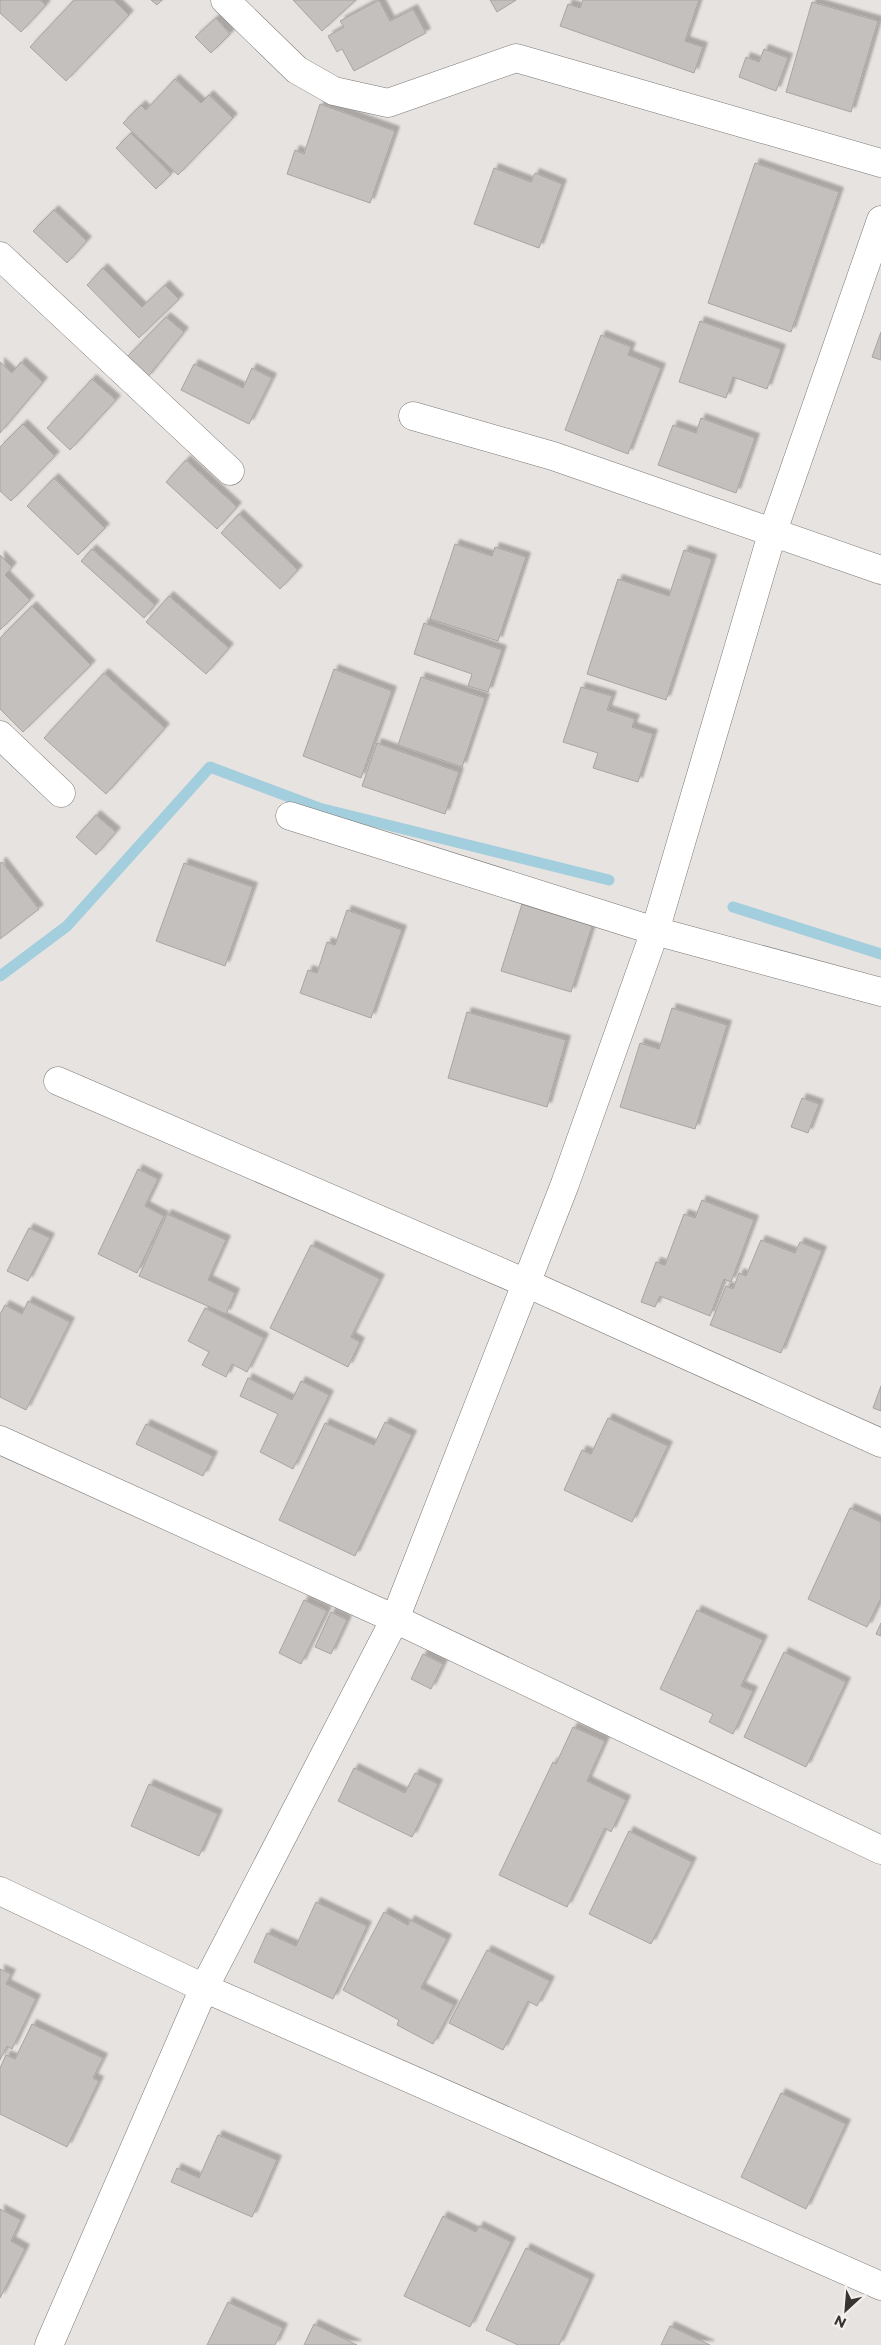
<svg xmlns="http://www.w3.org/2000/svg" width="881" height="2345" viewBox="0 0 881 2345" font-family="Montserrat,sans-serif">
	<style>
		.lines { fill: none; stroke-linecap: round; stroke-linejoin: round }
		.stream { stroke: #a3cedd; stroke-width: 11 }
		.building { fill: #c3c0bd; stroke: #a8a5a2; filter: url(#shadow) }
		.minor-casing { stroke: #7b7875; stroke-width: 29 }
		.minor { stroke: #fff; stroke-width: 28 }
	</style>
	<defs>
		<filter id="shadow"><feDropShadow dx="4.5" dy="-4.5" stdDeviation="1" flood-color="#0004"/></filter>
	</defs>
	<rect width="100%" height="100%" fill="#e7e3e0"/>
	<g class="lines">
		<path class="stream" d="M733,907l148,47
			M0,976l67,-50 143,-159 109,41 290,72"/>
	</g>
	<path class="building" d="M0,0h40l6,5 -25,27 -21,-19z
		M74,0h40l15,15 -63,66 -36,-34z
		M151,0h11l-5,5z
		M293,0h63l-34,31z
		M379,0l11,21 23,-12 13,24 -72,38 -12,-22 -5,3 -9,-16 16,-9 -4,-6z
		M490,0h26l-19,12z
		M583,0h116l-14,41 18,6 -9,26 -134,-47 8,-22 12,4z
		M812,2l66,19 -27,91 -65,-20z
		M216,18l14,16 -19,19 -16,-16z
		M764,49l24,9 -12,33 -37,-14 7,-20 13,5z
		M175,79l26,24 8,-8 24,23 -55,57 -55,-52 18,-18 5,5z
		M320,104l75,27 -25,72 -83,-29 8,-24 9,4z
		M131,133l40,41 -15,15 -40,-41z
		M755,163l84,29 -48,140 -83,-29z
		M494,168l37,14 4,-9 27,11 -23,64 -65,-24z
		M54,210l33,31 -20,22 -34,-32z
		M103,268l39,39 23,-22 14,14 -40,39 -52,-53z
		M166,317l18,15 -37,46 -22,-19z
		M700,321l81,28 -14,40 -34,-12 -7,21 -47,-16z
		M881,332v28l-9,-3z
		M601,335l30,12 -3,8 33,13 -33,86 -63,-24z
		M0,362l12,11 9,-11 22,20 -43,51z
		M194,364l49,24 9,-20 20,10 -23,46 -68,-34z
		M92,379l24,21 -46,50 -23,-22z
		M701,418l54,20 -19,55 -78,-28 15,-40 23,8z
		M23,424l32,32 -44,45 -11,-10v-44z
		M186,460l51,47 -20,22 -51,-47z
		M54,478l51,50 -27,27 -51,-49z
		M239,514l59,56 -18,19 -59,-56z
		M455,544l37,12 3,-9 31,10 -28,84 -68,-22z
		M92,549l63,56 -11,13 -63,-57z
		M684,550l28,9 -46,141 -79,-26 31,-95 51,17z
		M0,555l12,12 -7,8 25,25 -30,30z
		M169,596l60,52 -23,26 -60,-52z
		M32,606l59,59 -68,67 -23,-23v-71z
		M424,623l78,27 -14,42 -20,-6 4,-12 -58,-20z
		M334,669l58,22 -31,87 -58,-22z
		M104,673l61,55 -59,66 -62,-56z
		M421,677l64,21 -23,69 -64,-22z
		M581,687l31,9 -5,14 28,9 -3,8 21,7 -15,48 -45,-14 5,-15 -35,-11z
		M377,743l82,29 -14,42 -83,-28z
		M96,815l20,17 -20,23 -20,-18z
		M2,862l37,47 -39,30v-76z
		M184,863l69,24 -28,79 -69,-25z
		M522,904l70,22 -21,66 -70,-21z
		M347,910l55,20 -31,88 -71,-25 8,-23 9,3 10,-31 8,3z
		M672,1008l55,17 -32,104 -75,-22 20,-64 19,6z
		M467,1012l99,28 -19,67 -99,-29z
		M802,1098l17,6 -11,29 -17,-6z
		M138,1169l20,10 -13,27 19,10 -27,57 -39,-19z
		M702,1200l52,20 -23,62 -7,-3 -14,37 -50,-20 -5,11 -14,-5 15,-40 9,3 19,-51 11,4z
		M167,1214l59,26 -18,40 27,13 -9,21 -87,-38z
		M29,1228l21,10 -22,43 -21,-10z
		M761,1240l34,13 5,-11 22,9 -41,102 -71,-28 16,-39 7,3 6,-16 7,3z
		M311,1245l69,34 -29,58 9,5 -12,25 -78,-39z
		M28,1301l42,21 -44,88 -26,-13v-83l5,-9 17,9z
		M205,1308l59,30 -17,34 -15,-8 -6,13 -24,-12 7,-13 -21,-11z
		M248,1378l44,22 9,-19 28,14 -36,74 -33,-17 18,-38 -38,-18z
		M881,1386v25l-8,-3z
		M608,1418l60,28 -36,76 -68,-32 18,-40 9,4z
		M385,1422l27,13 -57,121 -76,-36 46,-97 49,22z
		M146,1424l67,32 -10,20 -67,-32z
		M850,1508l31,14v76l-14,29 -59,-28z
		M304,1600l23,11 -26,53 -22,-11z
		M697,1610l66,30 -22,46 12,5 -20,43 -24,-12 4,-8 -53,-25z
		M331,1612l16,8 -16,34 -16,-7z
		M881,1623v13l-5,-2z
		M784,1652l62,30 -40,85 -62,-30z
		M423,1654l20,10 -12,25 -20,-10z
		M573,1727l32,14 -18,40 39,19 -15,32 -6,-4 -38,79 -68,-32 54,-113 3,2z
		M354,1768l51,25 10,-20 23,11 -26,53 -74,-36z
		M149,1784l69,30 -19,42 -68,-30z
		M629,1831l63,31 -41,82 -62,-30z
		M316,1902l51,24 -34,73 -79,-37 13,-29 29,13z
		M384,1912l24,13 2,-5 37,19 -26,49 33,17 -21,39 -36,-19 2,-5 -56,-30z
		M487,1950l63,31 -13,25 -9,-5 -25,49 -54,-27z
		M0,1969l11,5 -5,10 30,15 -24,50 -5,-3 -7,14z
		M32,2024l71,34 -10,20 6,3 -32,66 -67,-33v-46l6,-13 9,4z
		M781,2093l65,31 -40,85 -65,-32z
		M218,2135l59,25 -25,57 -81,-35 6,-14 22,10z
		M0,2209l21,11 -10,21 14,8 -25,49z
		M443,2216l33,16 3,-6 32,16 -41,85 -66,-31z
		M526,2248l64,31 -31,66h-41l-32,-15z
		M228,2302l55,26 -8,17h-68z
		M314,2324l43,21h-53z
		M670,2326l40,19h-49z"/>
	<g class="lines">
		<g class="minor-casing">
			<path id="minor" d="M225,0l72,70 37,21 54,12 128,-45 365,105
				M0,256l230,215
				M413,416l140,40 328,114
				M0,735l61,58
				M290,816l365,115 226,61
				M58,1081l468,202 355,160
				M0,1440l395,179 486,231
				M0,1891l204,97 677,298
				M49,2345l155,-357 191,-369 170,-435 90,-253 117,-397 109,-314"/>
		</g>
		<use href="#minor" class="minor"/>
	</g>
	<g transform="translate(846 2310) rotate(206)" stroke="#f4f0ed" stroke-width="4" paint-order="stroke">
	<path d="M0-4L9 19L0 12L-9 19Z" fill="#373534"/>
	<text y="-8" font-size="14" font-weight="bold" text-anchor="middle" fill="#373534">N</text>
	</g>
</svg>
